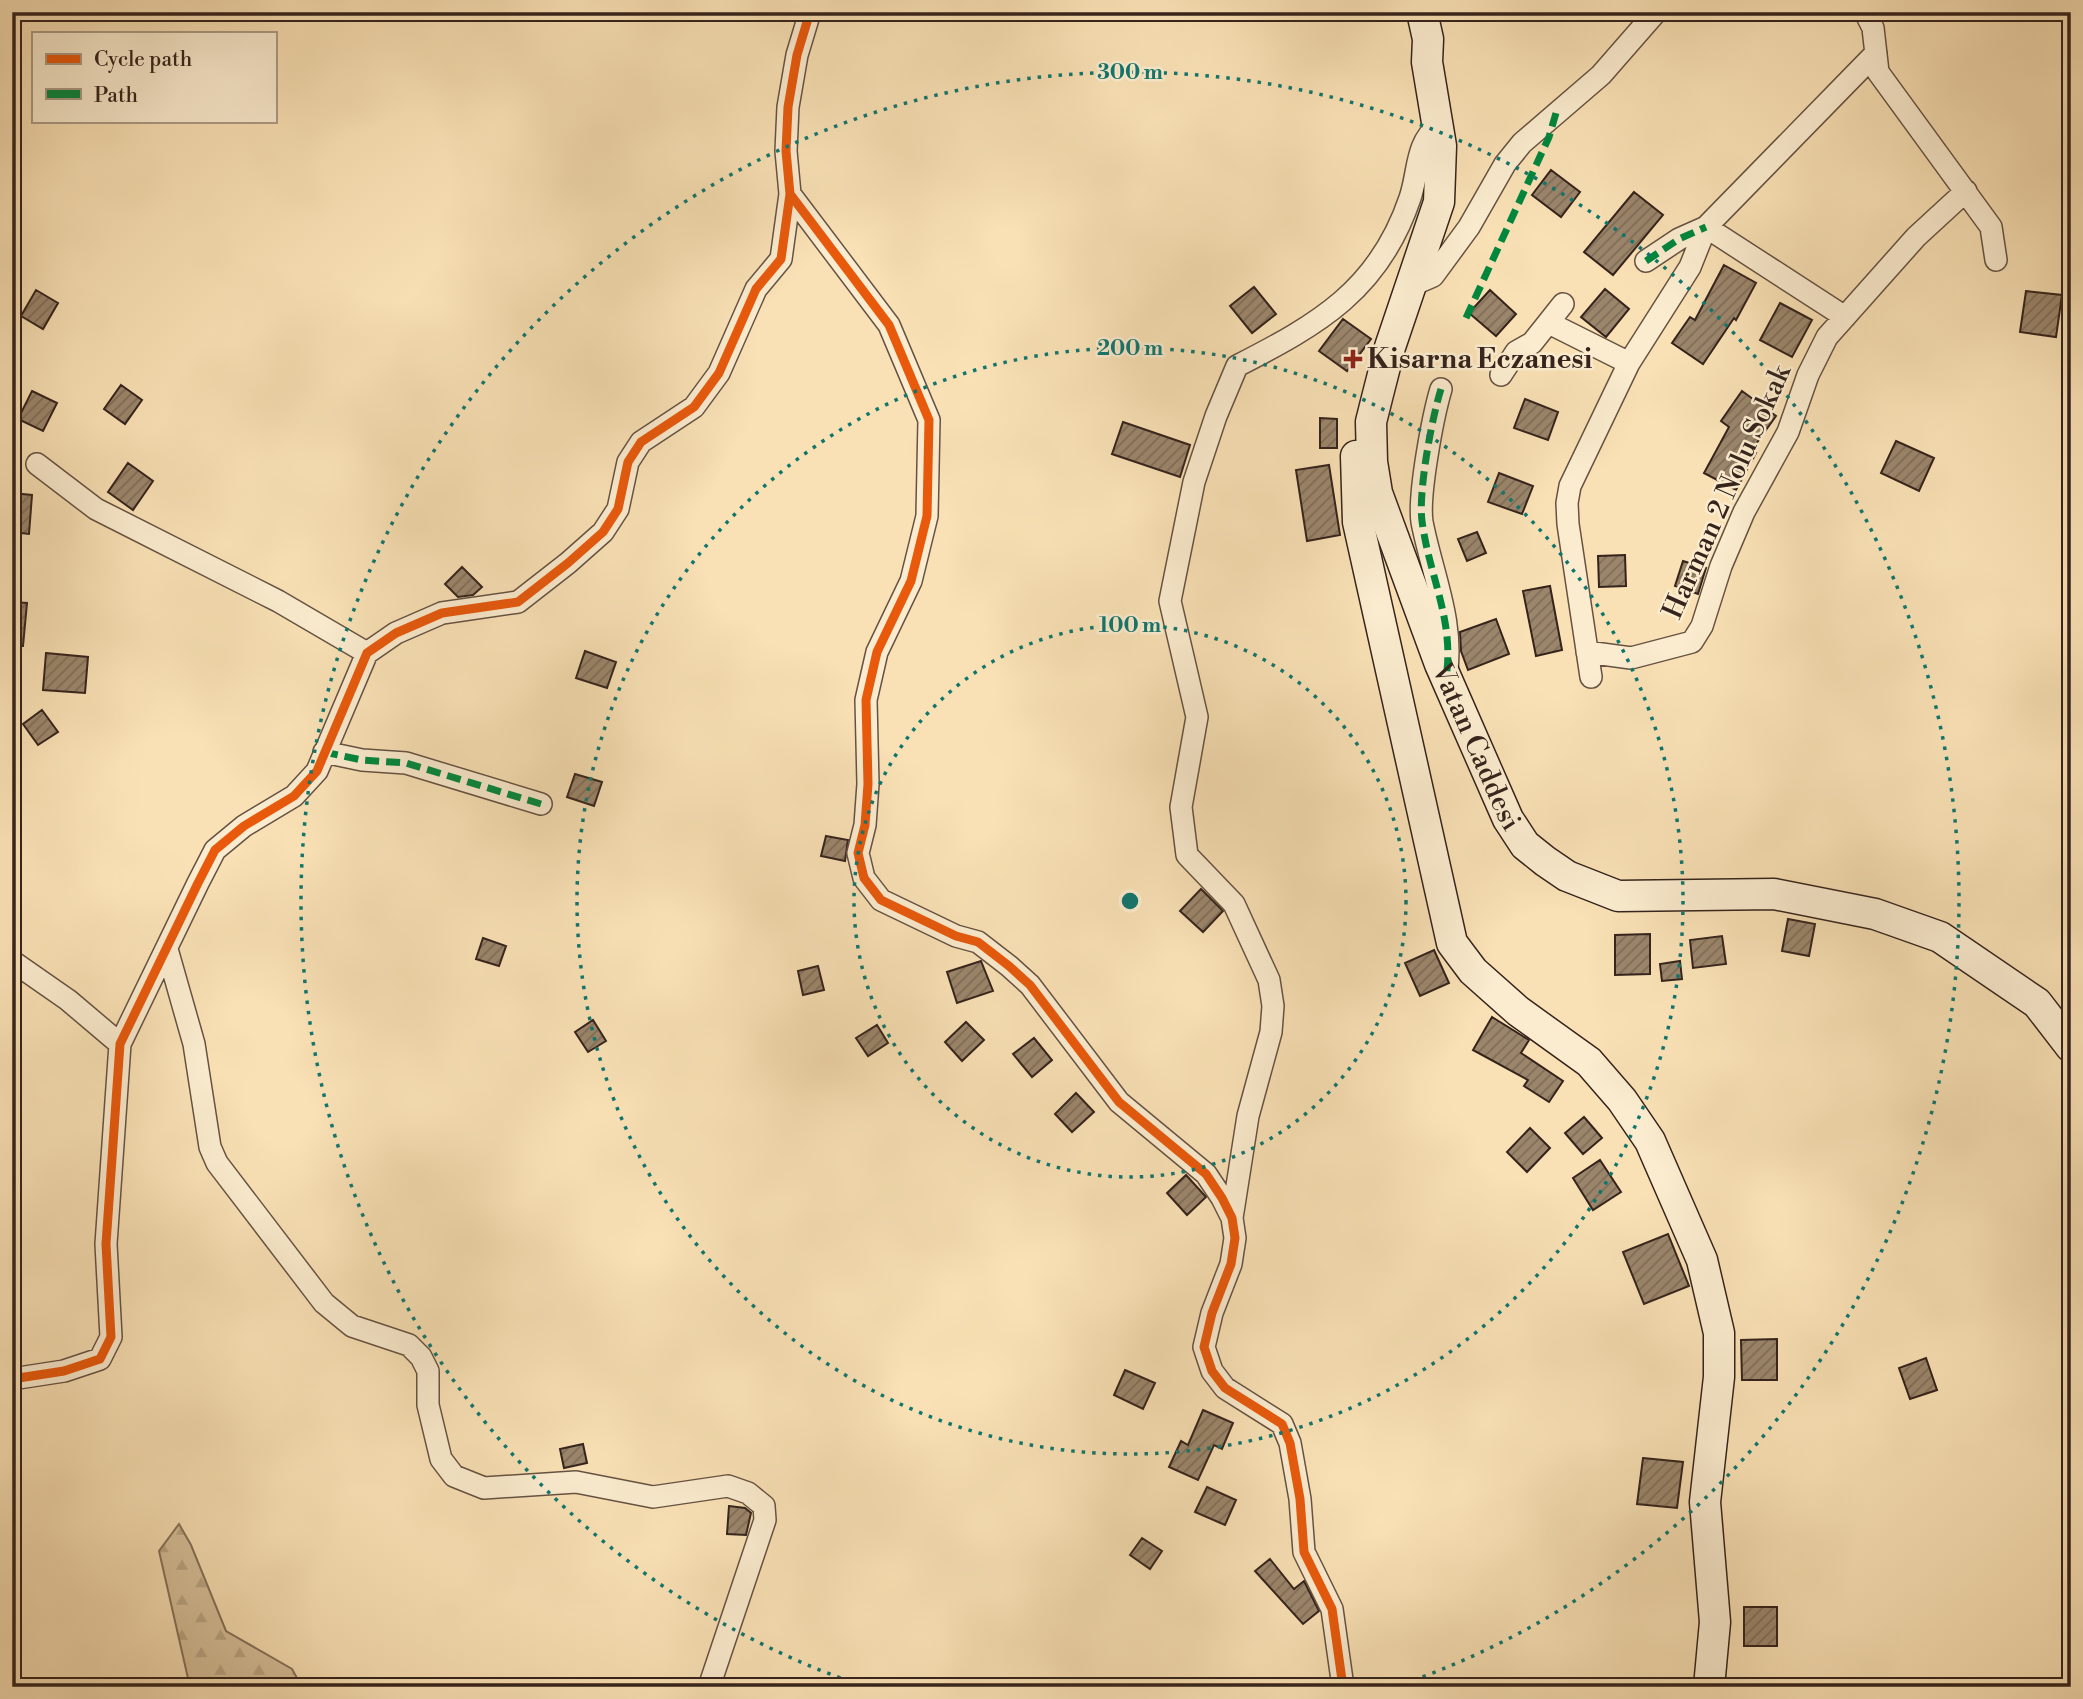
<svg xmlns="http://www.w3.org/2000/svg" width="2083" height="1699" viewBox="0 0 2083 1699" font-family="'Libre Bodoni',serif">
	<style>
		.forest { fill: url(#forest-firs); stroke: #86725c; stroke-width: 2 }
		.building { fill: url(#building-hatch); stroke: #35231c; stroke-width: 2 }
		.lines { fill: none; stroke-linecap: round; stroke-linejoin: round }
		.street-casing { stroke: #665242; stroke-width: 24 }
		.secondary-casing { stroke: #35231c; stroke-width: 33 }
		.street { stroke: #fbeccf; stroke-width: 21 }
		.secondary { stroke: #fbeccf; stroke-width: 30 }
		.quiet { stroke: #00873e; stroke-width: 7; stroke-dasharray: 14 7; stroke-linecap: butt }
		.cycleway-casing { stroke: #fbeccf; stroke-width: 13 }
		.cycleway { stroke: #e8590c; stroke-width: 9 }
		.ring { fill: none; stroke: #0f766e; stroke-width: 3.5; stroke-dasharray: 3.5 7 }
		.poi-dot { fill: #8f2418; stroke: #fbeccf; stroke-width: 2.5 }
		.labels { text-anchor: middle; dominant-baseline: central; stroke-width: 5; stroke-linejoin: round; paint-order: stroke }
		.poi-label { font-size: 28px; font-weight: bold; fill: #35231c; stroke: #fbeccf; text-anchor: start }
		.street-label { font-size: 28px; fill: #35231c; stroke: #fbeccf }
		.centre { fill: #0f766e; stroke: #fbeccf; stroke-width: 3.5 }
		.ring-label { font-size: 21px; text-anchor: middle; font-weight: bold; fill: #0f766e; stroke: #fbeccf; stroke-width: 5; stroke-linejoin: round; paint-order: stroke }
	</style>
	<defs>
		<pattern id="forest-firs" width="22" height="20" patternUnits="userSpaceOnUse" patternTransform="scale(1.75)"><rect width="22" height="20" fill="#d8c19b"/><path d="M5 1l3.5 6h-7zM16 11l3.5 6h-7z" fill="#baa685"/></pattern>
		<pattern id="building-hatch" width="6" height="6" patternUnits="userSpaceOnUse" patternTransform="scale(1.75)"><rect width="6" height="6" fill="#9b866c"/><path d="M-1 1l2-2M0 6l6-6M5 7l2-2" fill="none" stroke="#7f6d58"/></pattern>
	</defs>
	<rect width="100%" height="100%" fill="#f9e1b5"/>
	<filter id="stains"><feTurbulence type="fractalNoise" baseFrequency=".00286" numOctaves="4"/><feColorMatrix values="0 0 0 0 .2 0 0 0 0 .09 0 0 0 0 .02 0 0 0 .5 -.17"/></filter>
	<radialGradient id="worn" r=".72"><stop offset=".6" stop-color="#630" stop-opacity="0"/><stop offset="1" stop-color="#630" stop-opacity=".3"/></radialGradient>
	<path class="forest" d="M179,1524l12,21 35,86 66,38 10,18h-112l-31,-136z"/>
	<path class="building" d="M1551,170l29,22 -19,25 -29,-22z
		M1634,192l29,23 -50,60 -29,-23z
		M1724,265l32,18 -20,37 -2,-2 -31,46 -31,-21 18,-26 5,3z
		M1254,287l22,27 -24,19 -22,-27z
		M1605,289l24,20 -23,28 -25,-20z
		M36,290l22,13 -15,26 -22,-13z
		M1490,290l26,24 -20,22 -27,-23z
		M2026,291l36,4 -6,42 -36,-5z
		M1780,303l32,17 -20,37 -32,-17z
		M1343,319l28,20 -24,32 -28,-20z
		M121,385l21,15 -17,24 -21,-15z
		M32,391l25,12 -14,28 -25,-12z
		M1742,391l34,25 -25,35 5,2 -20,37 -32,-17 25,-46 -8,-6z
		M1525,399l33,13 -10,28 -34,-12z
		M1320,418l17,1v29h-17z
		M1123,422l67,23 -10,32 -68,-23z
		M1896,441l38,17 -15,33 -38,-18z
		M128,463l25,18 -20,29 -25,-18z
		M1329,465l11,70 -33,6 -11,-71z
		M1499,473l34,13 -11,28 -34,-12z
		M12,493l20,2 -3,39 -17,-2z
		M1477,532l9,21 -19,8 -9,-22z
		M1625,555l1,31 -27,1 -1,-31z
		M1683,561l23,7 -8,26 -23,-8z
		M462,567l20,20 -9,8 -15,2 -13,-13z
		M1550,586l12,64 -26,6 -13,-65z
		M12,602l15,1 -4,43h-11z
		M1496,619l13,35 -41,16 -7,-19 -1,-19z
		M585,651l31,11 -9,26 -31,-10z
		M46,653l42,4 -3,36 -42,-3z
		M42,710l16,22 -20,13 -15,-21z
		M575,774l27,8 -8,24 -27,-9z
		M826,836l22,4 -3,21 -24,-5z
		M1201,889l22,22 -20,21 -23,-21z
		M1788,919l27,5 -6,32 -27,-5z
		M1650,934v40l-35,1v-40z
		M1722,936l4,28 -33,4 -3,-28z
		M483,938l23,8 -7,20 -23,-7z
		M1434,950l15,33 -29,13 -15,-33z
		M981,961l12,30 -36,12 -10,-31z
		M1680,961l2,18 -20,2 -2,-17z
		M818,966l6,24 -21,5 -5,-24z
		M1492,1017l37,23 -8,13 42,28 -14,21 -25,-16 4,-6 -55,-30z
		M593,1020l13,21 -18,11 -13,-20z
		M966,1022l18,18 -22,21 -17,-19z
		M877,1025l11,18 -20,13 -12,-18z
		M1034,1038l18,22 -20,17 -19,-23z
		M1076,1093l18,19 -22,20 -17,-18z
		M1584,1117l18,21 -19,16 -18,-21z
		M1530,1128l20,20 -23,24 -20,-20z
		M1600,1160l21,32 -28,18 -20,-32z
		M1186,1175l20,22 -19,18 -20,-22z
		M1668,1234l21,52 -45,18 -21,-52z
		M1777,1339v41h-35l-1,-40z
		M1926,1358l11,32 -27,9 -11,-31z
		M1125,1370l30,13 -12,26 -29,-14z
		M1203,1410l30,13 -11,26 -8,-4 -16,35 -29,-13 12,-26 7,4z
		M583,1444l4,19 -23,5 -4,-19z
		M1643,1458l40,4 -6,46 -40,-4z
		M1207,1487l29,13 -11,25 -30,-13z
		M729,1506l16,2 6,5 -5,22 -19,-1z
		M1142,1538l20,13 -12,18 -20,-14z
		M1270,1559l24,30 10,-8 15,30 -16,13 -48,-53z
		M1744,1607h33v39h-33z"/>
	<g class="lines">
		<g class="street-casing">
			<path id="street" d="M1865,12l8,16 5,44 113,155 5,33
				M790,194l99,131 40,95 -2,96 -16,65 -34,71 -11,48 2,84 -3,41 -7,28 6,25 17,22 75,36 22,6 31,24 21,19 89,117 87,72 16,24 10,20 3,20 -4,26 -19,49 -8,34 8,24 13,17 57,36 8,19 10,56 4,53 28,57 11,78
				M1706,227l139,90
				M1646,261l33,-22 27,-12
				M1410,286l23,-10 36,-49 36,-63 17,-21 79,-68 55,-63
				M1549,323l80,40
				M1501,375l15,-23 16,-9 31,-39
				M1441,389c-8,27 -23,106 -19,133 10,52 33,101 24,154
				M37,464l59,45 182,92 89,52
				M1587,652l44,6 61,-16 10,-16 19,-60 23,-54 44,-80 20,-57 19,-38 89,-100 50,-46
				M1591,677l-23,-153 -1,-21 3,-17 59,-123 61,-96 16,-40 170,-174
				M324,752l38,8 44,3 135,41
				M167,949l27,95 16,103 7,16 107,140 28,23 57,19 12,12 7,14v34l13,54 13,17 30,12 92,-6 77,15 75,-11 20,7 16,13 1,14 -56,167
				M12,961l56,39 52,44
				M1232,1218l16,-102 23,-84 2,-26 -4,-26 -35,-76 -47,-49 -6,-48 16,-90 -27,-116 24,-119 22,-66 21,-50c82,-42 142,-76 173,-168 9,-26 5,-55 29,-73
				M12,1379l52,-8 36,-12 11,-22 -5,-93 14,-200 78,-161 17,-33 29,-24 50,-30 23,-25 50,-118 29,-20 46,-20 76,-11 50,-39 35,-31 15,-23 10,-47 13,-20 53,-35 25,-34 37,-84 25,-30 9,-65 -4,-43 2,-44 9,-52 13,-43"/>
		</g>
		<g class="secondary-casing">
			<g id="secondary">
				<path id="s1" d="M1422,12l6,27 -1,23 14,84 -2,56 -49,145 -12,47 -7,28 1,40 5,31 63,171 68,155 17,26 20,16 22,15 51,20 156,-2 101,20 65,23 97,66 34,44"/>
				<path d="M1356,456l2,66 94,421 21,28 45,40 71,51 33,38 28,41 52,119 17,73v44l-14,125 10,120 -6,65"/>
			</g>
		</g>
		<use href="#street" class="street"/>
		<use href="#secondary" class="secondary"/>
		<path class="quiet" d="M1646,261l33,-22 27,-12
			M1466,318l83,-181 7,-24
			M1441,389c-9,28 -23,103 -19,132 7,55 33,100 24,157
			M324,752l38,8 44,3 135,41"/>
		<g class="cycleway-casing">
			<path id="cycleway" d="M790,194l99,131 40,95 -2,96 -16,65 -34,71 -11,48 2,84 -3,41 -7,28 6,25 17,22 75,36 22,6 31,24 21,19 89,117 87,72 16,24 10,20 3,20 -4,26 -19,49 -8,34 8,24 13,17 57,36 8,19 10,56 4,53 28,57 11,78
				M12,1379l52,-8 36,-12 11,-22 -5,-93 14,-200 78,-161 17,-33 29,-24 50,-30 23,-25 50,-118 29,-20 46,-20 76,-11 50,-39 35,-31 15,-23 10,-47 13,-20 53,-35 25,-34 37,-84 25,-30 9,-65 -4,-43 2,-44 9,-52 13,-43"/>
		</g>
		<use href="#cycleway" class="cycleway"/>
	</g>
	<g class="ring">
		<circle cx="1130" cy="901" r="276"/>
		<circle cx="1130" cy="901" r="553"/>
		<path d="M860 1685A829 829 0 1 1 1400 1685"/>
	</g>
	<path class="poi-dot" d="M1349.5 348.5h7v7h7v7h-7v7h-7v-7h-7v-7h7z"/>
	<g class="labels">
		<g class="poi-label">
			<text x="1367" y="359">Kisarna Eczanesi</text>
		</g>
		<g class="street-label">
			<text transform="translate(1727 492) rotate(-66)">Harman 2 Nolu Sokak</text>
			<text stroke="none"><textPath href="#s1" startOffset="766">Vatan Caddesi</textPath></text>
		</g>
	</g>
	<circle cx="1130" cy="901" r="10" class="centre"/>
	<g class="ring-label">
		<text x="1130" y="79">300 m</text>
		<text x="1130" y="355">200 m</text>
		<text x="1130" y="632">100 m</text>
	</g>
	<rect width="2083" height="1699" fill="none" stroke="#f9e1b5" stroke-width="42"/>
	<rect x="14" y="14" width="2055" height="1671" fill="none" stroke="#35231c" stroke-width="3.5"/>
	<rect x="21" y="21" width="2041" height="1657" fill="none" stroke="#35231c" stroke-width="2"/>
	<rect x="32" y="32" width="245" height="91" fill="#fbeccf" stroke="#ac9c87" stroke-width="2"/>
	<rect x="46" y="54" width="35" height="10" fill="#e8590c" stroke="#ac9c87" stroke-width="2"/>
	<text x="94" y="66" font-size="21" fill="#35231c">Cycle path</text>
	<rect x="46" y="89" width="35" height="10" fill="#00873e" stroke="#ac9c87" stroke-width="2"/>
	<text x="94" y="102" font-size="21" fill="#35231c">Path</text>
	<rect width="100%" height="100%" filter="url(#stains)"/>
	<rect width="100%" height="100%" fill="url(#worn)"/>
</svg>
